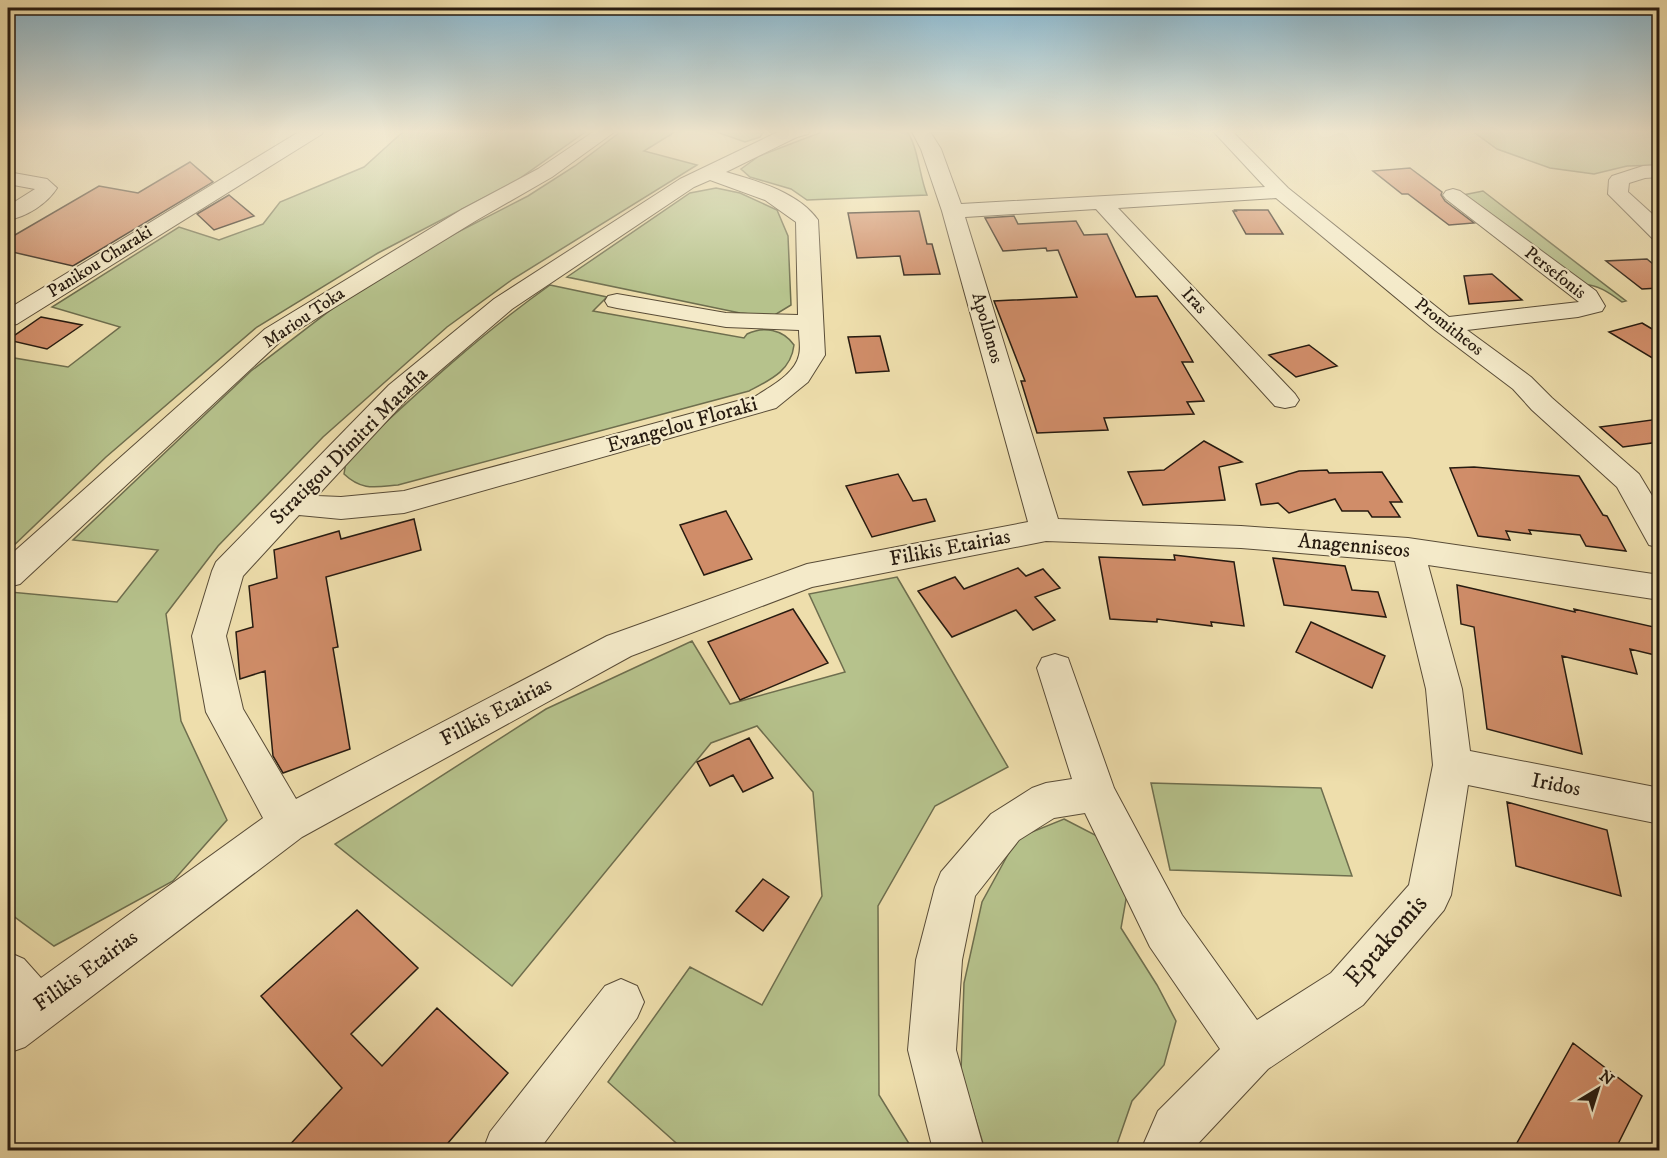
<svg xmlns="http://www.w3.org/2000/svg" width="1667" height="1158" viewBox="0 0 1667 1158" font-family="'IM FELL DW Pica',serif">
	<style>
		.green { fill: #b6c28c; stroke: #6e6e4e; stroke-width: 1.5 }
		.building { fill: #d08d69; stroke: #271b10; stroke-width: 1.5 }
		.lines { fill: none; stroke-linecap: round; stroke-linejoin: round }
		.minor-casing { stroke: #594c37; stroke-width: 2 }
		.minor { fill: #f4eac9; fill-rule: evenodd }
		.labels { text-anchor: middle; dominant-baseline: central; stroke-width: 4.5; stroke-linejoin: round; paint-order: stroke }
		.far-street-label { font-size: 18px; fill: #271b10; stroke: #f4eac9 }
		.street-label { font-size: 21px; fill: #271b10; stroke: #f4eac9 }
		.near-street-label { font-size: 26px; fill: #271b10; stroke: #f4eac9 }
	</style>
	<rect width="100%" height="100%" fill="#eedeac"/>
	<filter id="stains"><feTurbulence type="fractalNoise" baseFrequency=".00333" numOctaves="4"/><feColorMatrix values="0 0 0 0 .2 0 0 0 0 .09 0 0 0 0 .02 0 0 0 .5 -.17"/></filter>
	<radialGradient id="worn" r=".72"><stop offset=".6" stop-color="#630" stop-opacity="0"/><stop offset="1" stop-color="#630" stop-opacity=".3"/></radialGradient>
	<path class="green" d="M405,130h183l-72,51 -138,72 -121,74 -151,130 -98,94v-194l60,10 52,-40 -68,-20 127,-80 40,13 44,-16 17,-22 84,-35z
		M623,130h55l-34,21 53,14 -184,114 -66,48 -124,110 -105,109 -52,68 15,107 46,99 -54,61 -119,65 -46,-34v-317l2,-3 107,10 41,-52 -85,-10 178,-169 107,-82 98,-56 72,-37 47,-30z
		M711,130h54l-5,7 -15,5z
		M827,130h79c12,15 13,45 21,65l-120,5 -16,-11 -41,-12 -9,-8 18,-13z
		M1471,130h188v35l-32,1 -33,8 -44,-6 -53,-19z
		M716,188l24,5 37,17 11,26 3,69 -18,11 -33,-3 -173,-36 123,-84z
		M1483,191l143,110 -4,1c-11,-8 -26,-19 -40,-17l-119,-90z
		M550,285l57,12 -14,14 151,27 3,-4c16,-8 36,-5 47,11 -3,26 -24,35 -45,46l-351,94c-23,2 -36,6 -54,-11l2,-12 11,-13c62,-58 124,-115 193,-164z
		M897,577l111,190 -73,39 -57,100 1,189 34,55h-229l-76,-68 82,-115 72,38 60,-109 -9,-104 -56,-66 -46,17 -199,243 -177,-142 211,-135 146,-68 38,63 115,-32 -36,-78z
		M1151,783l170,5 31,88 -182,-6z
		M1064,819l35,18 29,51 -7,40 36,57 19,36 -12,44 -32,36 -17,49h-130l-24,-78 3,-89 18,-81 35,-64z"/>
	<path class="building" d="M190,162l23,20 -140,84 -65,-15v-12l91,-53 39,7z
		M1410,168l32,24 -1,3 4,6 29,22 -25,2 -41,-31h-6l-29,-23z
		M229,195l25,21 -40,14 -17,-16z
		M1235,210h33l15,24h-37l-13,-23h3z
		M919,211l8,33h5l8,30 -36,1 -4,-19 -43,2 -9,-45z
		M1014,216l4,8 58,-3 8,14 23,-1 29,63 21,-1 36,66h-11l22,39 -17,1 7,12 -90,4 4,12 -71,3 -16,-52h4l-31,-80 83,-4 -19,-47 -11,1 -1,-3 -43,3 -18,-33z
		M1647,259l12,10v19l-17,1 -36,-28z
		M1492,274l30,26 -53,4 -5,-28z
		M41,317l41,8 -35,24 -39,-9z
		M1642,323l17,10v29l-50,-30z
		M880,336l9,35 -33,2 -8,-36z
		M1309,345l28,21 -41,11 -27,-22z
		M1659,419v23l-36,5 -23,-20z
		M1204,441l38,21 -23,5 6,33 -82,5 -15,-33 36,-2z
		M1474,467l105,9 24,39 4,1 19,35 -40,-5 -6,-11 -51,-5 2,4 -25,-3 4,9 -32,-4 -28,-68z
		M1327,470l2,3 53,-1 20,30h-12l10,15h-28l-4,-6h-26l-7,-12 -46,14 -11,-10 -17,2 -5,-21 43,-13z
		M898,474l15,27 13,-2 9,22 -63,16 -26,-51z
		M726,511l26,48 -48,16 -24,-50z
		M414,519l7,31 -95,27 12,70 -5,1 17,101 -67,24 -10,-17 -8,-85 -25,8 -4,-47 17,-5 -4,-41 28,-8 -3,-28 65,-19 2,8z
		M1174,555l60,7 10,64 -33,-4 1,4 -55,-7v3l-47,-3 -11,-62 76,3z
		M1273,558l72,8 7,24 26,2 8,25 -102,-12z
		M1018,568l8,8 17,-7 17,19 -25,9 20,23 -22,10 -17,-20 -64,27 -34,-46 37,-14 9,12z
		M1457,585l118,27 -1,-3 80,18 5,29 -29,-7 7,25 -75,-18 20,98 -95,-25 -13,-102 -13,-3z
		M793,609l35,54 -88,37 -32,-58z
		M1311,622l74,34 -13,32 -76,-36z
		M749,738l24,40 -30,14 -10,-17 -23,11 -13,-24z
		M1507,802l100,28 14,66 -105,-30z
		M763,879l26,18 -26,34 -27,-20z
		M357,910l61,58 -67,66 31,32 55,-58 71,65 -66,77h-157l57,-62 -81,-92z
		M1573,1043l69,53 -27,54h-102z"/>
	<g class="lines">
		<g class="minor-casing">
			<path id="minor" d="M302,130h22l-2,4 -305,190 -9,2v-17z
				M596,130h21l-65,47 -75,43 -194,119 -263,245 -12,3v-30l257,-228 196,-119 77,-41z
				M782,130h28l-2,4 -11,3 -71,35c31,9 72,20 92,48l7,135 -17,27 -32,26 -372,105 -63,6 -42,-4 -56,61 -17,60 17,73 53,90 311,-163 200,-72 221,-42 -86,-311 -21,-62 -10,-19h18l12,19 20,55 304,-17 -53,-57h19l57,58 161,129 130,-15 -133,-103 -3,-4 3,-4 7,-2 7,2 136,100 9,15 -3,5 -24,6 -111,13 64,47 21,21 87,76 21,35v39l-11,-3 -32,-58 -85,-77 -19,-21 -78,-59 -159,-132 -158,10 177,186 4,6 -4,6 -10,2 -10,-2 -179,-197 -131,8 93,302 183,7 167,12 252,37v25l-232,-35 34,124 8,62 190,37v36l-192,-39 -17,110 -7,15 -81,95 -95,64 -76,81h-51l17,-39 62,-62 -70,-102 -65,-134 -31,5 -35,22 -44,56 -13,64 -6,90 28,100h-51l-25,-100 8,-90 19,-73 6,-15 50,-58 41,-26 14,-5 26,-4 -35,-111 5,-10 13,-4 13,4 46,130 68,127 75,105 74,-47 78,-88 24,-120 -7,-76 -31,-128 -154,-13 -195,-7 -234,46 -181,69 -329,181 -277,210 -17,6v-101l16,7 17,19 222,-160 -57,-106 -14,-76 20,-65 4,-9 173,-177 105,-86 186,-120zM710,180l55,20 31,22 2,93 -72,-2 -109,-19 -9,2 -3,5 3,5 9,2 109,19 73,3c0,8 2,18 0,25 -4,19 -28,31 -43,41l-352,95 -63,6 -24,-1 92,-99 103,-88 182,-122z
				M1660,165v12l-15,1 -16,5 -1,9 32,29v18l-8,-1 -44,-44 1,-14 3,-4 31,-10z
				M8,172l39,7 10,9c-10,16 -31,29 -49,32v-14l27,-17 -27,-5z
				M621,979l16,7 7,16 -7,16 -98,132h-56l7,-18 115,-146z"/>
		</g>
		<use href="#minor" class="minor"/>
	</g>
	<linearGradient id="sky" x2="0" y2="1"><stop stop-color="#88b7cf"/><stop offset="0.45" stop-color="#f7f0da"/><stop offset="1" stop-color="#f7f0da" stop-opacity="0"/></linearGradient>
	<rect width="1667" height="292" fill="url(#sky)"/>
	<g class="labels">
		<g class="far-street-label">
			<text transform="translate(100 262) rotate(-32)">Panikou Charaki</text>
			<text transform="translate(1555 273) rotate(38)">Persefonis</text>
			<text transform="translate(1194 301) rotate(47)">Iras</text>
			<text transform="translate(304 318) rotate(-34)">Mariou Toka</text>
			<text transform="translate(1449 327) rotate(38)">Promitheos</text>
			<text transform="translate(987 328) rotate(74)">Apollonos</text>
		</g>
		<g class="street-label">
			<text transform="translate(682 425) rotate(-16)">Evangelou Floraki</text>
			<text transform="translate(349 446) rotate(-45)">Stratigou Dimitri Matafia</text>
			<text transform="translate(1354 546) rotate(5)">Anagenniseos</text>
			<text transform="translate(950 548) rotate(-11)">Filikis Etairias</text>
			<text transform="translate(496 712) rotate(-28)">Filikis Etairias</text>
			<text transform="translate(1556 785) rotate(11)">Iridos</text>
			<text transform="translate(86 971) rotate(-36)">Filikis Etairias</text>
		</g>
		<g class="near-street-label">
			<text transform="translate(1386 941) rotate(-49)">Eptakomis</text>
		</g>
	</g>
	<rect width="1667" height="1158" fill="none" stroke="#eedeac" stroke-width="30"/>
	<rect x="9" y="9" width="1649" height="1140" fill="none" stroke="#271b10" stroke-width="3"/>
	<rect x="15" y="15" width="1637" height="1128" fill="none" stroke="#271b10" stroke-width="1.5"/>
	<g transform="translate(1598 1089) rotate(38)" stroke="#f4eac9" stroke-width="4.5" paint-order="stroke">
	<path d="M0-4.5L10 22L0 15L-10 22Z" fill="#271b10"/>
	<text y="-9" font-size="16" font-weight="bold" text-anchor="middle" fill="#271b10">N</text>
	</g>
	<rect width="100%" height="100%" filter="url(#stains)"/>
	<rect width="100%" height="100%" fill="url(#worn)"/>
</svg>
